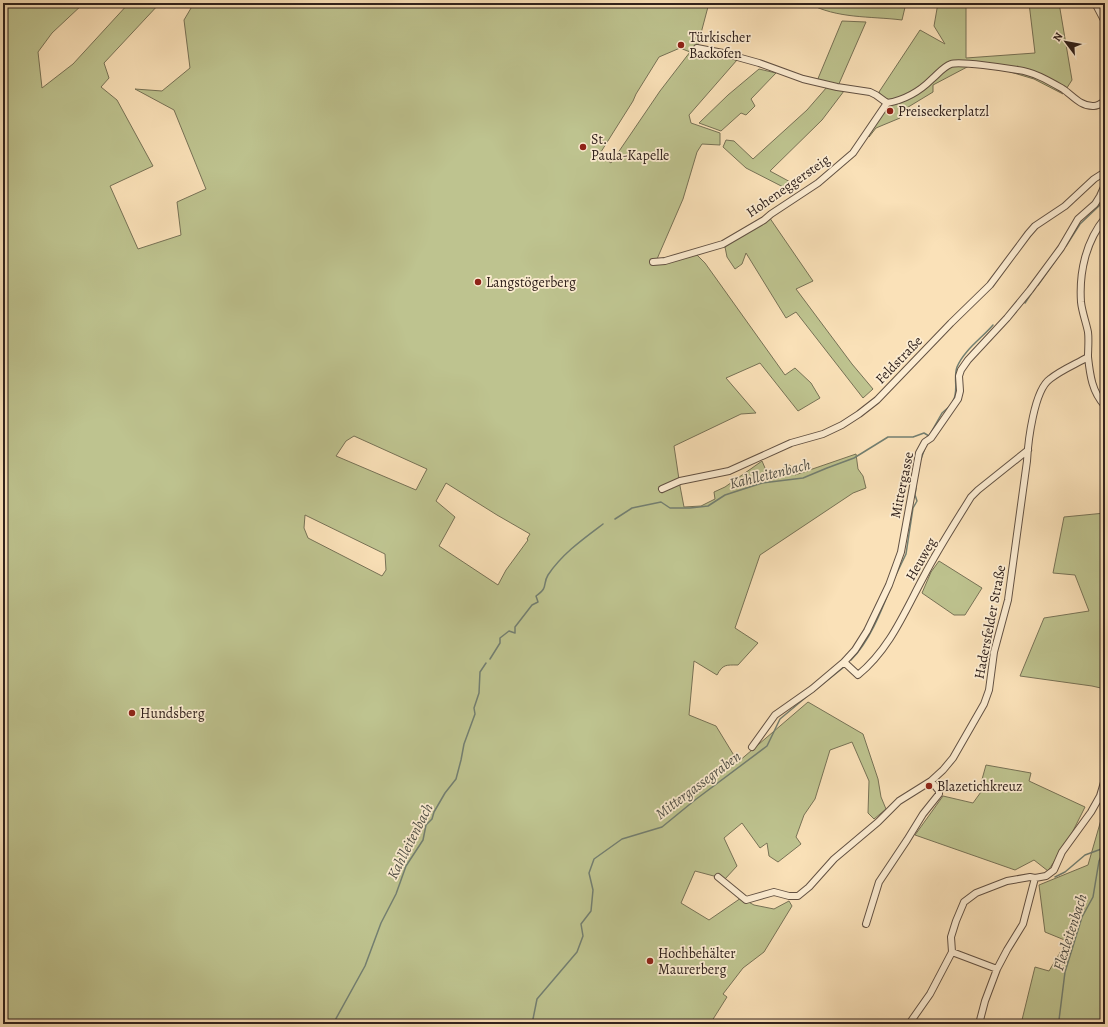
<svg xmlns="http://www.w3.org/2000/svg" width="1108" height="1027" viewBox="0 0 1108 1027" font-family="Alegreya,serif">
	<style>
		.green { fill: #bec38f; stroke: #777256; fill-rule: evenodd }
		.lines { fill: none; stroke-linecap: round; stroke-linejoin: round }
		.stream { stroke: #737f71; stroke-width: 1.5 }
		.street-casing { stroke: #625143; stroke-width: 8 }
		.street { stroke: #fcecd1; stroke-width: 6 }
		.poi-dot { fill: #8f2418; stroke: #fcecd1; stroke-width: 1.5 }
		.labels { text-anchor: middle; dominant-baseline: central; stroke-width: 3.5; stroke-linejoin: round; paint-order: stroke }
		.poi-label { font-size: 14px; fill: #30211c; stroke: #fcecd1; text-anchor: start }
		.street-label { font-size: 14px; fill: #30211c; stroke: #fcecd1 }
		.water-label { font-size: 15px; font-style: italic; fill: #515047; stroke: #fcecd1 }
	</style>
	<rect width="100%" height="100%" fill="#fae1b8"/>
	<filter id="stains"><feTurbulence type="fractalNoise" baseFrequency=".005" numOctaves="4"/><feColorMatrix values="0 0 0 0 .2 0 0 0 0 .09 0 0 0 0 .02 0 0 0 .5 -.17"/></filter>
	<radialGradient id="worn" r=".72"><stop offset=".6" stop-color="#630" stop-opacity="0"/><stop offset="1" stop-color="#630" stop-opacity=".3"/></radialGradient>
	<path class="green" d="M3,3h81l-32,30 -14,19 4,36 31,-24 56,-61h31l-56,60 5,15 -8,9 16,13 36,66 -43,20 28,63 43,-14 -4,-33 29,-13 -32,-79 -39,-21 27,2 28,-23 -6,-48 10,-17h515l-13,49 41,8 -48,55 2,8 29,10v12l-18,-1 -5,8 -14,47 -26,60 13,-1 23,-7 12,12 80,112 10,-7 16,15 9,15 -22,13 -38,-48 -34,15 30,35 -15,1 -67,32 6,40 4,21 17,-1 14,-7 -1,-7 11,-5 37,-26 6,14 22,-10 5,10 61,-21 2,15 5,7 3,12 -13,5 -93,62 -25,73 23,15 -20,22c-12,0 -15,-1 -21,10l-23,-14 -5,54 27,11 22,36 70,-60 55,32 15,45 3,18 5,12 -12,10 -6,-6 1,-32 -17,-39 -22,8 -15,49 -11,16 -8,22 5,7 -23,18 -9,-6 -2,-13 -7,5 -18,-25 -18,15 13,28 -12,13 -30,-8 -14,32 28,17 32,-22 13,7 20,4 15,-8 3,5 -28,46 -21,16 -20,26 4,3 -17,27h-707zM680,48l10,4 -30,39 -49,72 -12,-8 34,-54 3,-7 23,-37zM354,436l73,33 -11,21 -80,-34 10,-15zM446,483l51,32 33,19 -3,5 1,1 -22,30 -8,15 -59,-39 16,-29 -19,-16zM305,515l80,39 1,16 -4,6 -74,-38 -4,-10z
		M808,3h98l-4,17c-32,-4 -65,-1 -94,-17z
		M938,3h28v55l69,-5 -6,-50h30l13,77 -9,14 -29,-15 -27,-8 -38,-5 -36,19v7l-33,20v6l-24,10 -7,9v-6l18,-25 9,-2 26,-17 -17,9 -17,4 -7,-5 -2,-3 41,-62 25,14 -11,-18z
		M842,21l24,1 -28,64 -21,-5z
		M759,69l17,4 -25,26 4,7 -9,9 -5,-2 -20,18 -22,-8 29,-28z
		M827,87l17,4 -22,29 -52,51 24,13 -5,6 -43,-22 -23,-21 3,-7 8,1 19,18 54,-49z
		M767,214l46,67 -17,8 56,75 21,25 -10,9 -67,-86 -10,6 -40,-65 -4,11 -7,5 -8,-12 -2,-10z
		M1105,513v176l-13,-3 -72,-10 24,-58 45,-7 -14,-36 -22,-2 11,-56z
		M939,561l43,27 -17,27h-11l-32,-22 9,-21z
		M986,765l45,8 -2,8 56,26 -15,30 -22,34 -14,-11 -19,10 -100,-35 28,-39 30,7 13,-18 14,3 -19,-5z
		M1105,806v218h-84l14,-57 14,4 18,-30 -22,-9 -6,-47 49,-20z"/>
	<g class="lines">
		<path class="stream" d="M1102,3l3,9
			M1066,246l14,-22 21,-20 4,-10
			M1038,285l22,-31
			M1025,303l10,-15
			M953,401c6,-10 0,-23 4,-34 7,-17 25,-29 36,-42
			M921,459l4,-11
			M615,519l17,-11 29,-6 9,6h20l18,-2 17,-11 37,-12 41,-5 24,-10 27,-10 34,-21h25l11,-4 5,3 13,-23 8,-7
			M893,581l13,-27 7,-46 4,-7 -2,-6 1,-7
			M490,659l10,-16v-5l9,-7 6,2v-6l17,-22 6,-3 -2,-6c13,-9 6,-11 12,-21 14,-21 35,-36 55,-51
			M851,660c18,-18 30,-48 39,-71
			M814,691l30,-24
			M1055,877l10,-5 20,-17 19,-7
			M533,1019l4,-20 40,-47 6,-16 -2,-12 10,-13 2,-21 -4,-17 5,-14 28,-20 40,-12 33,-27 72,-54 13,-27 31,-26
			M333,1024l32,-58 16,-43 15,-29 10,-28 17,-26 3,-15 6,-6 2,-7 11,-19 11,-14 5,-19 3,-16 11,-30 -1,-6 5,-15 1,-21 6,-9
			M1060,1024l-1,-4 6,-48 17,-55 11,-20 6,-36 6,-13"/>
		<g class="street-casing">
			<path id="street" d="M1095,3l10,19
				M697,48l26,5 36,10 44,16 34,8 33,5 6,3 11,8
				M653,262l12,-1 58,-17 41,-24 7,-6 47,-31 35,-30 34,-50c18,-3 32,-11 45,-24 6,-5 11,-12 19,-15 9,-3 55,4 67,6 16,2 31,11 45,19 9,6 18,18 31,17 4,0 8,-3 11,-5
				M1088,357c2,18 4,35 17,49
				M662,489l18,-8 49,-10 62,-28 32,-9 19,-9 17,-11 18,-14 74,-77 39,-38 38,-51 7,-8 30,-20 29,-27 11,-7
				M844,662l14,13c32,-26 47,-64 66,-99 14,-27 31,-53 47,-79l7,-7 50,-40
				M752,747l23,-32 37,-26 32,-27 11,-12 12,-19 22,-46 12,-33 18,-99 6,-11 6,-4 27,-39 2,-8 -1,-15 2,-6 7,-10 39,-42 23,-28 31,-42 17,-29 17,-15 5,-8 5,-11
				M718,877l28,23 28,-8 15,4h9l11,-9 25,-28 44,-37 21,-21 32,-20 12,-11 10,-12 31,-54 5,-14 5,-38 14,-52 19,-139c1,-19 7,-71 23,-82 11,-9 26,-15 38,-22 0,-8 1,-17 0,-25 -2,-10 -6,-20 -7,-30 -2,-30 5,-61 24,-84
				M866,924l13,-42 28,-42 16,-26 16,-20v-3l-8,-10
				M952,952l45,17
				M909,1024l21,-30 22,-42 -1,-15 5,-16 8,-19 12,-9 31,-12 23,-4 5,1
				M979,1024l6,-23 12,-32 10,-19 16,-26 12,-46 11,-2 8,-6 8,-18 29,-40 9,-16 5,-17"/>
		</g>
		<use href="#street" class="street"/>
	</g>
	<g class="poi-dot">
		<circle cx="681" cy="45" r="4"/>
		<circle cx="890" cy="111" r="4"/>
		<circle cx="583" cy="147" r="4"/>
		<circle cx="478" cy="282" r="4"/>
		<circle cx="132" cy="713" r="4"/>
		<circle cx="929" cy="786" r="4"/>
		<circle cx="650" cy="961" r="4"/>
	</g>
	<g class="labels">
		<g class="poi-label">
			<text x="689" y="37">Türkischer<tspan x="689" dy="16">Backofen</tspan></text>
			<text x="898" y="111">Preiseckerplatzl</text>
			<text x="591" y="139">St.<tspan x="591" dy="16">Paula-Kapelle</tspan></text>
			<text x="486" y="282">Langstögerberg</text>
			<text x="140" y="713">Hundsberg</text>
			<text x="937" y="786">Blazetichkreuz</text>
			<text x="658" y="953">Hochbehälter<tspan x="658" dy="16">Maurerberg</tspan></text>
		</g>
		<g class="street-label">
			<text transform="translate(788 186) rotate(-35)">Hoheneggersteig</text>
			<text transform="translate(899 360) rotate(-46)">Feldstraße</text>
			<text transform="translate(902 485) rotate(-78)">Mittergasse</text>
			<text transform="translate(921 559) rotate(-60)">Heuweg</text>
			<text transform="translate(990 622) rotate(-79)">Hadersfelder Straße</text>
		</g>
		<g class="water-label">
			<text transform="translate(770 474) rotate(-14)">Kahlleitenbach</text>
			<text transform="translate(698 785) rotate(-37)">Mittergassegraben</text>
			<text transform="translate(410 841) rotate(-63)">Kahlleitenbach</text>
			<text transform="translate(1070 932) rotate(-72)">Flexleitenbach</text>
		</g>
	</g>
	<rect width="1108" height="1027" fill="none" stroke="#fae1b8" stroke-width="16"/>
	<rect x="4" y="4" width="1100" height="1019" fill="none" stroke="#30211c" stroke-width="2"/>
	<rect x="8" y="8" width="1092" height="1011" fill="none" stroke="#30211c"/>
	<g transform="translate(1066 42) rotate(302)" stroke="#fcecd1" stroke-width="3" paint-order="stroke">
	<path d="M0-3L7 15L0 10L-7 15Z" fill="#30211c"/>
	<text y="-6" font-size="11" font-weight="bold" text-anchor="middle" fill="#30211c">N</text>
	</g>
	<rect width="100%" height="100%" filter="url(#stains)"/>
	<rect width="100%" height="100%" fill="url(#worn)"/>
</svg>
